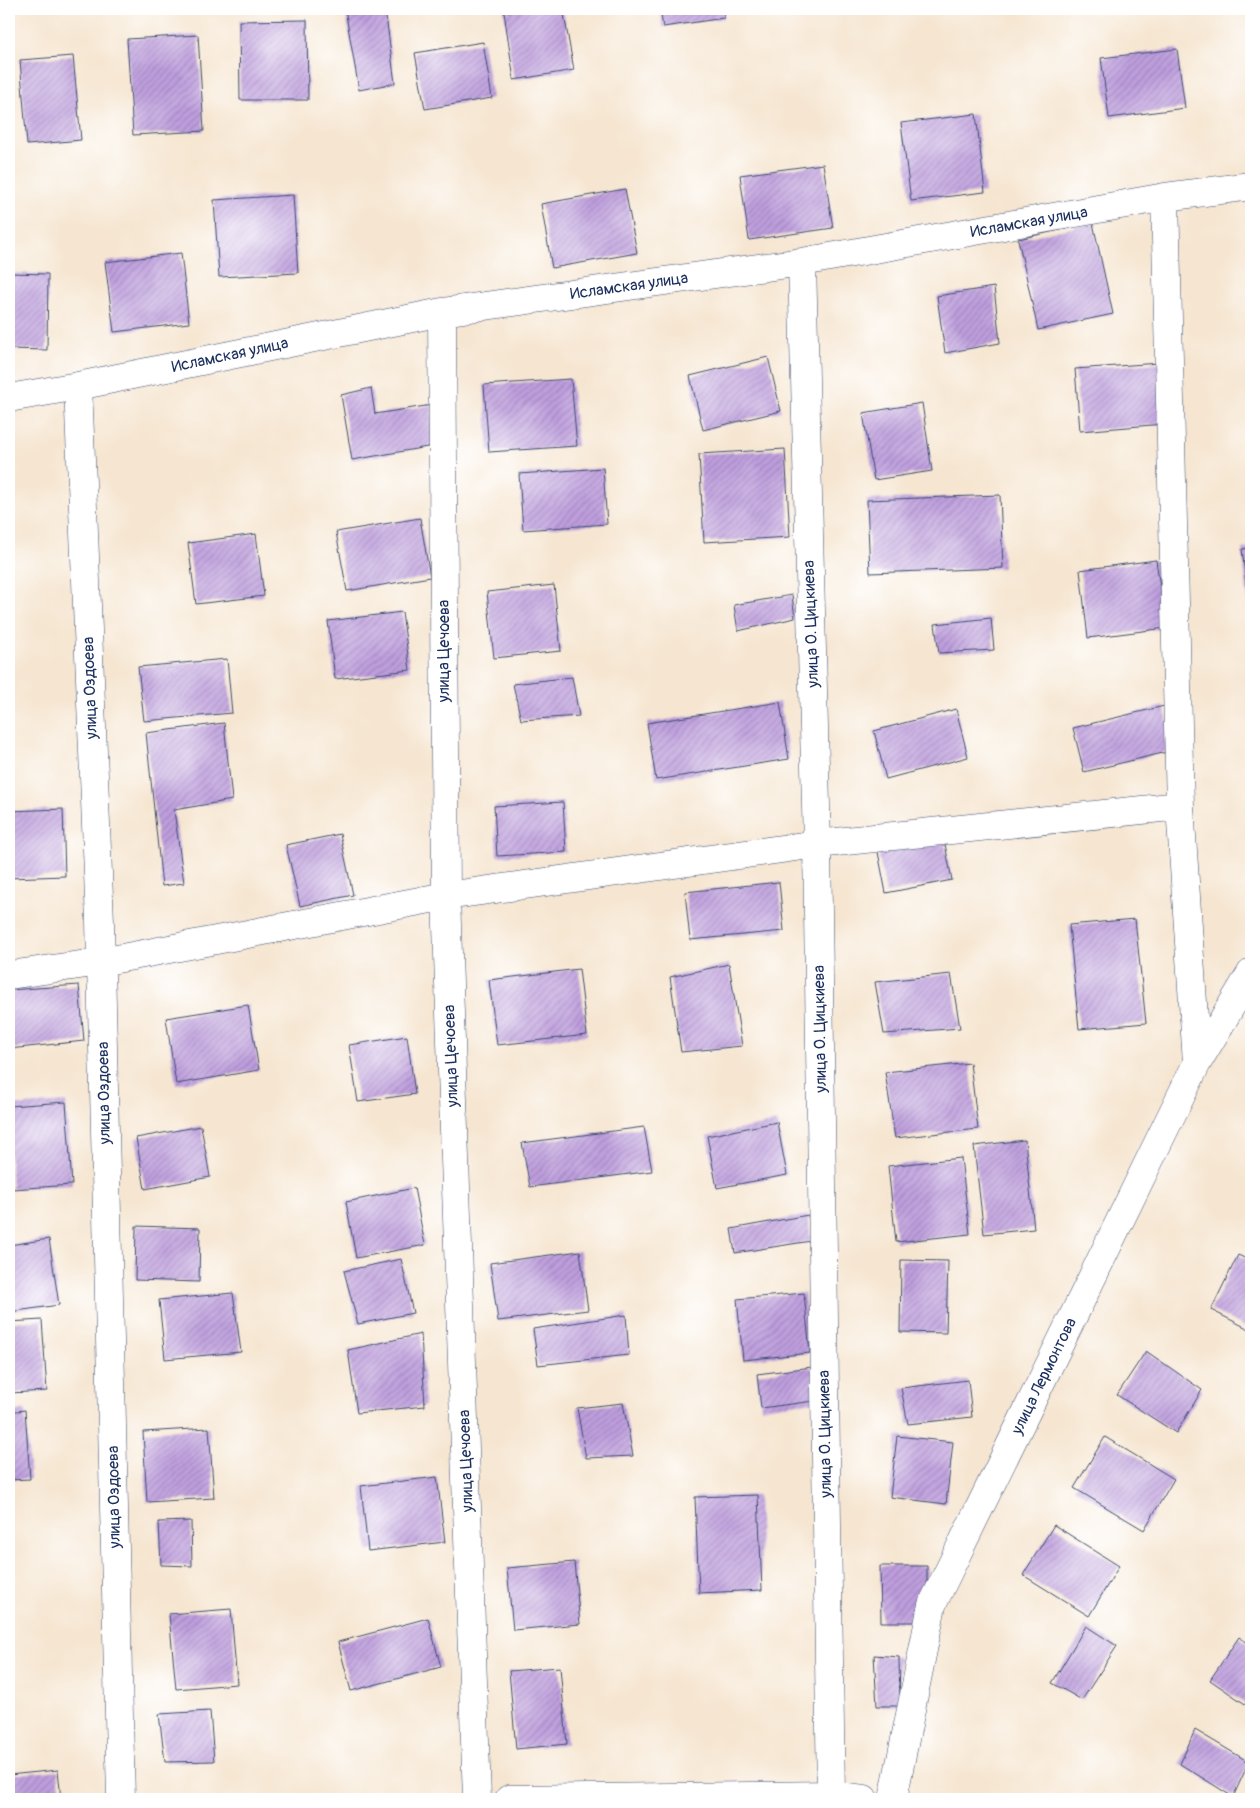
<svg xmlns="http://www.w3.org/2000/svg" width="1260" height="1808" viewBox="0 0 1260 1808" font-family="Pangolin,sans-serif">
	<style>
		.building { fill: url(#building-hatch) }
		.lines { fill: none; stroke-linecap: round; stroke-linejoin: round }
		.street-casing { stroke: #3c4a6f; stroke-width: 29 }
		.street { stroke: #fff; stroke-width: 28 }
		.labels { text-anchor: middle; dominant-baseline: central; stroke-width: 5; stroke-linejoin: round; paint-order: stroke }
		.street-label { font-size: 16px; fill: #1b2f5e; stroke: #fff }
	</style>
	<defs>
		<pattern id="building-hatch" width="6" height="6" patternUnits="userSpaceOnUse" patternTransform="scale(1.25)"><rect width="6" height="6" fill="#bf9fde"/><path d="M-1 1l2-2M0 6l6-6M5 7l2-2" fill="none" stroke="#9a82b7"/></pattern>
	</defs>
	<rect width="100%" height="100%" fill="#fff"/>
	<filter id="ink" filterUnits="userSpaceOnUse"><feTurbulence type="fractalNoise" baseFrequency=".02" numOctaves="2"/><feDisplacementMap in="SourceGraphic" scale="10" xChannelSelector="R" yChannelSelector="G"/><feConvolveMatrix kernelMatrix="1 2 1 2 8 2 1 2 1" color-interpolation-filters="sRGB"/></filter>
	<filter id="wash" filterUnits="userSpaceOnUse"><feTurbulence type="fractalNoise" baseFrequency=".0096" numOctaves="4" result="noise"/><feDisplacementMap in="SourceGraphic" scale="20" xChannelSelector="R" yChannelSelector="G"/><feGaussianBlur stdDeviation="1.12" result="paint"/><feColorMatrix in="noise" values="0 0 0 0 0 0 0 0 0 0 0 0 0 0 0 0 0 1.4 0 .05"/><feComposite in="paint" operator="in"/></filter>
	<g filter="url(#wash)">
		<rect width="100%" height="100%" fill="#f6e6d1"/>
		<g id="blocks">
			<path class="building" d="M345,9h40l10,74 -36,7z
				M526,9h37l11,61 -60,10 -10,-68z
				M660,9h63l1,9 -61,9z
				M307,20l1,80h-68l-1,-79z
				M198,35l6,96 -71,4 -6,-96z
				M483,42l9,56 -67,11 -10,-56z
				M1177,49l8,59 -76,10 -8,-60z
				M73,56l8,84 -54,5 -7,-85z
				M976,114l9,78 -74,9 -10,-78z
				M823,164l10,64 -84,12 -9,-65z
				M625,189l12,64 -85,15 -11,-64z
				M293,195l5,78 -79,4 -5,-77z
				M1093,223l20,91 -75,16 -20,-91z
				M181,253l8,70 -75,9 -9,-70z
				M9,273l39,1 -1,76 -38,-1z
				M994,287l6,56 -55,10 -8,-57z
				M768,357l13,54 -78,19 -13,-54z
				M1159,363l5,61 -84,7 -5,-62z
				M571,379l6,67 -88,6 -5,-67z
				M371,388l4,26 57,-9 1,41 -81,14 -11,-65z
				M922,403l10,68 -58,9 -11,-67z
				M785,449l5,88 -86,5 -5,-88z
				M603,468l4,56 -84,6 -4,-56z
				M1000,495l3,73 -133,5 -3,-73z
				M420,518l10,59 -83,14 -11,-59z
				M256,534l8,62 -68,8 -8,-61z
				M1251,548v61l-2,1 -7,-61z
				M1156,560l10,68 -78,10 -8,-68z
				M554,585l7,66 -67,7 -7,-66z
				M792,595l3,23 -57,13 -4,-26z
				M402,612l8,58 -75,9 -7,-58z
				M991,618l3,32 -55,3 -4,-29z
				M227,659l5,54 -88,8 -6,-54z
				M572,677l7,39 -58,4 -8,-36z
				M780,702l9,57 -133,21 -9,-57z
				M1164,706l11,44 -91,22 -11,-44z
				M956,709l12,48 -82,22 -12,-48z
				M224,723l8,77 -58,10 10,73 -22,3 -16,-153z
				M563,802l3,50 -69,4 -3,-50z
				M63,809l2,67 -56,2v-67z
				M340,834l13,61 -53,11 -14,-61z
				M943,834l9,46 -66,13 -9,-46z
				M779,882l5,49 -94,9 -5,-48z
				M1135,919l11,104 -67,6 -10,-104z
				M729,964l13,82 -61,6 -11,-75z
				M579,969l8,66 -90,10 -8,-65z
				M951,974l9,54 -76,6 -9,-52z
				M79,985l5,56 -75,8v-59z
				M248,1005l11,65 -83,14 -10,-66z
				M407,1036l8,58 -57,8 -9,-57z
				M970,1063l8,66 -83,9 -10,-66z
				M66,1102l6,83 -60,4 -3,-43v-40z
				M777,1122l10,53 -70,13 -10,-52z
				M201,1126l9,51 -65,12 -9,-51z
				M644,1127l8,44 -122,16 -8,-44z
				M1025,1140l9,89 -50,5 -10,-88z
				M961,1158l9,76 -74,8 -8,-76z
				M414,1188l11,57 -69,13 -10,-56z
				M808,1215l3,26 -76,12 -4,-24z
				M136,1226l64,2 -1,54 -64,-2z
				M49,1239l10,66 -50,7v-67z
				M580,1251l8,59 -90,11 -8,-58z
				M1238,1255l13,6v69l-40,-20z
				M401,1259l12,54 -55,11 -14,-53z
				M901,1260l47,1 -2,72 -46,-1z
				M233,1293l8,59 -76,7 -6,-59z
				M804,1293l6,60 -67,7 -6,-61z
				M626,1315l3,40 -91,10 -5,-36z
				M42,1320l5,71 -38,2v-71z
				M421,1334l4,72 -68,7 -9,-63z
				M1146,1351l56,39 -26,43 -59,-38z
				M812,1367l2,34 -53,7 -4,-34z
				M968,1380l4,37 -64,7 -7,-36z
				M623,1403l10,53 -47,2 -9,-50z
				M25,1410l5,69 -21,1v-68z
				M209,1428l5,70 -67,4 -4,-70z
				M897,1436l56,6 -7,62 -56,-7z
				M1105,1437l69,42 -30,51 -70,-42z
				M437,1477l8,65 -77,9 -7,-65z
				M758,1495l4,95 -63,3 -4,-96z
				M191,1521l1,45 -31,-1 -2,-43z
				M1054,1525l65,41 -30,50 -66,-41z
				M574,1562l6,62 -67,6 -6,-62z
				M880,1566h47v56h-46z
				M231,1609l6,75 -61,5 -7,-75z
				M428,1618l13,49 -90,24 -13,-49z
				M1086,1626l31,20 -35,54 -30,-17z
				M1239,1637l12,8v63l-41,-28z
				M874,1655l25,2 1,49h-23z
				M560,1667l7,77 -51,5 -7,-78z
				M210,1711l4,50 -49,1 -6,-48z
				M1195,1730l54,32 -16,35 -53,-33z
				M58,1770l3,29h-52v-24z"/>
		</g>
	</g>
	<g filter="url(#ink)">
		<use href="#blocks" fill-opacity="0" stroke="#3c4a6f" stroke-width="1"/>
		<g class="lines">
			<g class="street-casing">
				<path id="street" d="M1165,197l15,609 17,257
					M802,262l15,582 14,951
					M442,312l4,584 31,903
					M78,386l22,536 21,877
					M9,398l69,-12 364,-74 360,-50 363,-65 86,-11
					M9,975l92,-13 345,-66 371,-52 363,-38
					M509,1799l322,-4 33,4
					M893,1799l39,-194 265,-542 54,-90"/>
			</g>
			<use href="#street" class="street"/>
		</g>
	</g>
	<g class="labels">
		<g class="street-label">
			<text transform="translate(1029 222) rotate(-10)">Исламская улица</text>
			<text transform="translate(629 286) rotate(-8)">Исламская улица</text>
			<text transform="translate(230 355) rotate(-12)">Исламская улица</text>
			<text transform="translate(811 624) rotate(-92)">улица О. Цицкиева</text>
			<text transform="translate(444 651) rotate(-90)">улица Цечоева</text>
			<text transform="translate(90 688) rotate(-92)">улица Оздоева</text>
			<text transform="translate(820 1029) rotate(-91)">улица О. Цицкиева</text>
			<text transform="translate(451 1056) rotate(-92)">улица Цечоева</text>
			<text transform="translate(104 1093) rotate(-91)">улица Оздоева</text>
			<text transform="translate(1044 1376) rotate(-64)">улица Лермонтова</text>
			<text transform="translate(825 1434) rotate(-91)">улица О. Цицкиева</text>
			<text transform="translate(466 1461) rotate(-92)">улица Цечоева</text>
			<text transform="translate(114 1497) rotate(-91)">улица Оздоева</text>
		</g>
	</g>
	<rect width="1260" height="1808" fill="none" stroke="#fff" stroke-width="30"/>
</svg>
